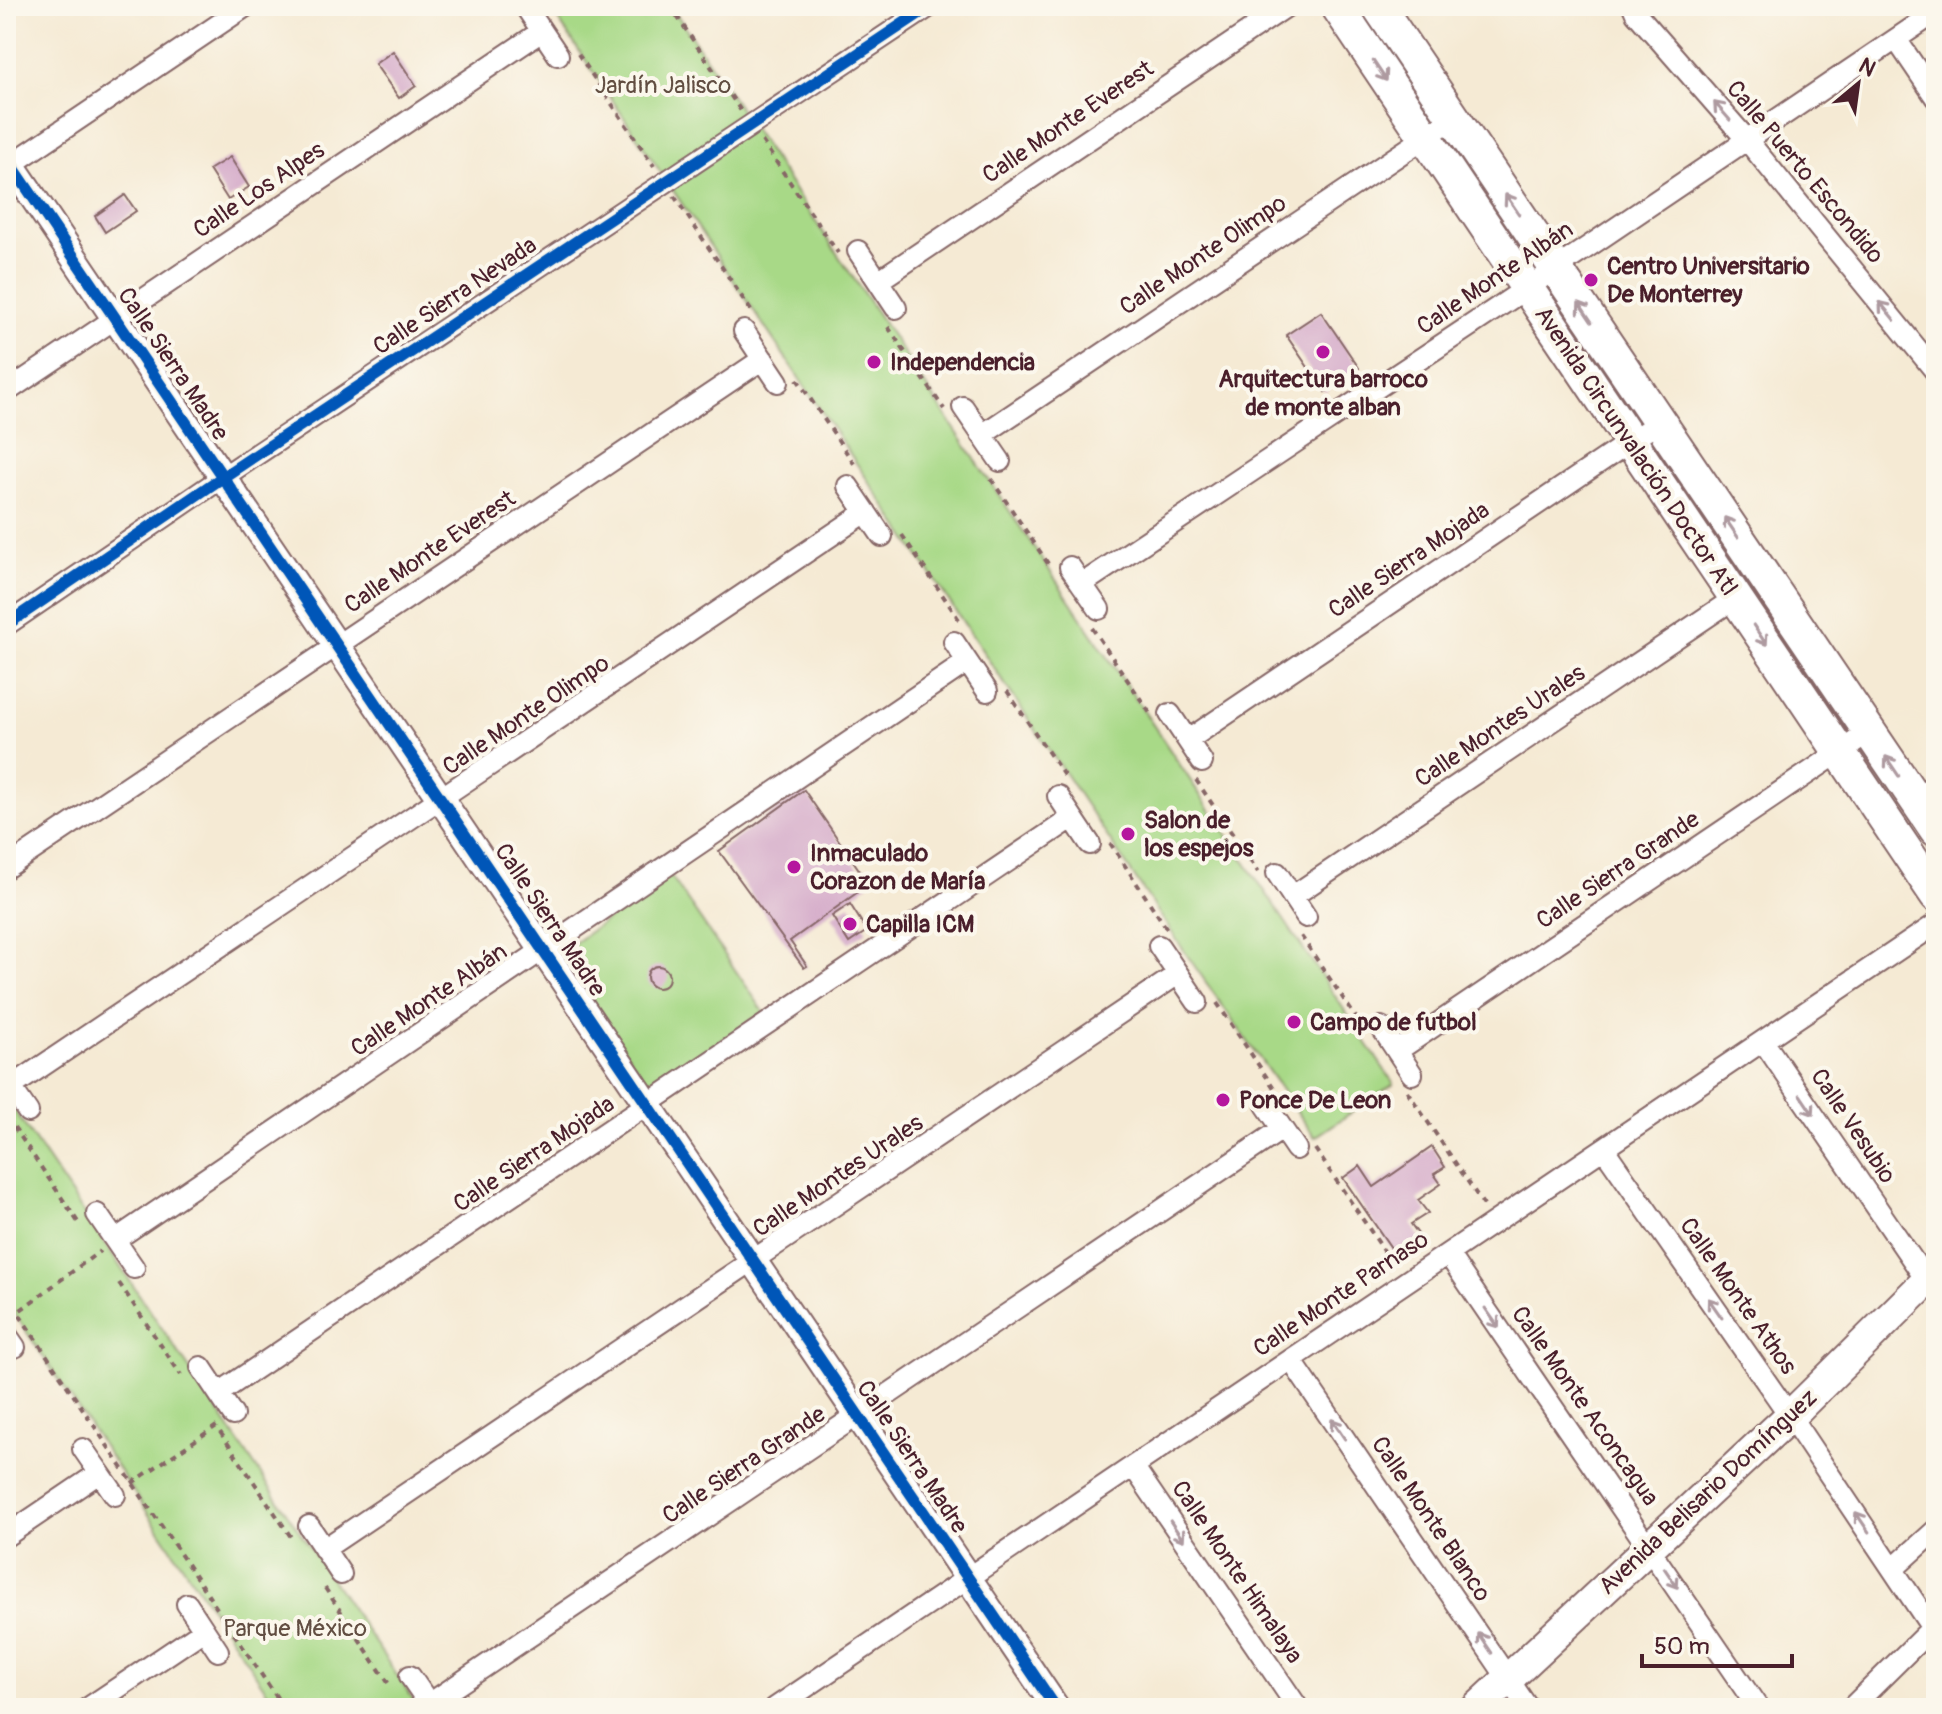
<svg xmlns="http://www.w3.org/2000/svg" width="1942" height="1714" viewBox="0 0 1942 1714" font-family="Pangolin,sans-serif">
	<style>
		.green { fill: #a8d987; stroke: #797c59; stroke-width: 2 }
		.building { fill: #d3a7c8 }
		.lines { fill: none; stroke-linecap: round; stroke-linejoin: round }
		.minor-casing { stroke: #866666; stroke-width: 24 }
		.tertiary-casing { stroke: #866666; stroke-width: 30 }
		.secondary-casing { stroke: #866666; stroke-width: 34 }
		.primary-casing { stroke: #866666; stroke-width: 36 }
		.path { stroke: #866666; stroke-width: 4; stroke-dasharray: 6 6; stroke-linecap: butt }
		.minor { stroke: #fff; stroke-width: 20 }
		.tertiary { stroke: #fff; stroke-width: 26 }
		.secondary { stroke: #fff; stroke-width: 30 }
		.primary { stroke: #fff; stroke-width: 32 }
		.cycleway-casing { stroke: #fbf7ec; stroke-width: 17 }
		.cycleway { stroke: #0057b8; stroke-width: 12 }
		.oneway { stroke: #ae9aa0 }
		.poi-dot { fill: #b5179e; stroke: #fbf7ec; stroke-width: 3 }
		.labels { text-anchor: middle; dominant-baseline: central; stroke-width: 8; stroke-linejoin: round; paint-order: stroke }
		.park-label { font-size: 24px; fill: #624e42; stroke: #fbf7ec }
		.street-label { font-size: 24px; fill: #4a1f2b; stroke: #fbf7ec }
		.poi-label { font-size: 24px; font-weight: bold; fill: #4a1f2b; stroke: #fbf7ec; text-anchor: start }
	</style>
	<rect width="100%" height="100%" fill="#fbf7ec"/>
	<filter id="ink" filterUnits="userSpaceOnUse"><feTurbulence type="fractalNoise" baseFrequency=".0125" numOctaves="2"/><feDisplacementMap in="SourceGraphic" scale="16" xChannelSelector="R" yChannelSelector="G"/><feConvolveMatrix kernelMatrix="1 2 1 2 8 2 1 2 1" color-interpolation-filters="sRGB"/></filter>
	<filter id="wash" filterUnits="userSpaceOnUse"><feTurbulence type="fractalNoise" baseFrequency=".006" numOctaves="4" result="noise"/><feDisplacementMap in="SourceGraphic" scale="32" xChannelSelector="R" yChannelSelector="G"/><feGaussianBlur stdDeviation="1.8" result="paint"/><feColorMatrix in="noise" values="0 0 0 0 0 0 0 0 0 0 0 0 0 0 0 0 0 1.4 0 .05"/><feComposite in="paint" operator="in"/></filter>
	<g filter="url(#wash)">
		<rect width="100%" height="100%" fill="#f5ead4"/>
		<path class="green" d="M549,6h122l723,1078 -79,53 -124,-176z
			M670,875l94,137 -114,76 -90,-135z
			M6,1098l413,610h-141l-272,-407z"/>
		<g id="blocks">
			<path class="building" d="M393,51l23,35 -17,12 -24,-34z
				M230,157l19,30 -21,13 -19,-30z
				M125,195l11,16 -31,21 -10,-16z
				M1321,312l38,56 -34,24 -39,-57z
				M804,790l65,94 -79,57 17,25 -3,2 -85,-117z
				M850,904l17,27 -18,12 -17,-27z
				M647 977a11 11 0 1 1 22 0a11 11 0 1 1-22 0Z
				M1432,1147l13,20 -11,7 7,10 -23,16 10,13 -17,11 12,17 -25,17 -55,-80 17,-12 14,21z"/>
		</g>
	</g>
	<g filter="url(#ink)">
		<use href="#blocks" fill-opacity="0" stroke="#866666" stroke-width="2"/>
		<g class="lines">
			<g class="minor-casing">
				<path id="minor" d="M525,6l33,49
					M1633,6l3,7 111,127 189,232
					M1896,39l40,59
					M6,168l240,-162
					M858,251l38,57
					M878,281l409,-275
					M744,331l34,51
					M6,392l536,-361
					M963,407l37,54
					M982,435l472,-317
					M848,486l34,50
					M1070,567l29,42
					M1082,584l445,-296 409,-276
					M6,625l217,-148 707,-471
					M954,642l33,49
					M1170,714l32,48
					M1188,740l471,-318
					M1058,796l32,48
					M1914,799l22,-15
					M6,868l757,-509
					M1277,873l29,44
					M1293,896l442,-298
					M1159,946l38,56
					M1381,1027l31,47
					M1763,1041l164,240
					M1397,1051l472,-319
					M6,1080l22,32
					M11,1087l855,-575
					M1266,1105l30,44
					M1604,1149l186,267 146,218
					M97,1214l37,54
					M115,1240l852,-578
					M1448,1254l310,454
					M6,1334l9,13
					M1291,1360l237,348
					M201,1367l32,48
					M219,1393l853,-575
					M83,1449l32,46
					M1133,1466l165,242
					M309,1526l32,48
					M6,1536l93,-63
					M324,1549l854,-575
					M1893,1569l43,-39
					M187,1604l31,47
					M410,1676l22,32
					M429,1704l853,-575
					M88,1708l116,-78
					M775,1708l1161,-784
					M1851,1708l81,-80"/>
			</g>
			<g class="tertiary-casing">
				<path id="tertiary" d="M6,157l1050,1551"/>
			</g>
			<g class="secondary-casing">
				<path id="secondary" d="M1477,1708l313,-292 146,-144"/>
			</g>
			<g class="primary-casing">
				<path id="primary" d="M1337,6l599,889
					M1378,6l558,824"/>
			</g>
			<path class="path" d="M670,6l71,105
				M578,54l76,112
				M762,141l76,112
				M674,196l78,116
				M888,327l56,82
				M797,379l60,89
				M991,479l60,89
				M902,535l60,89
				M1092,628l58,85
				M1007,691l60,89
				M1196,780l62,92
				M1110,843l57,86
				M1301,936l60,89
				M1217,1003l57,85
				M1407,1091l78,116
				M14,1127l64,95
				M1315,1149l80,118
				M119,1283l62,92
				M6,1295l278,413
				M11,1317l89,-66
				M220,1432l71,105
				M132,1483l86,-58
				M325,1588l66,99"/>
			<use href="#minor" class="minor"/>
			<use href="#tertiary" class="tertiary"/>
			<use href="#secondary" class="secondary"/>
			<use href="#primary" class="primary"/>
			<g class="cycleway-casing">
				<path id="cycleway" d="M6,157l1050,1551
					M6,625l217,-148 707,-471"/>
			</g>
			<use href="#cycleway" class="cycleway"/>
		</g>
		<defs><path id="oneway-shaft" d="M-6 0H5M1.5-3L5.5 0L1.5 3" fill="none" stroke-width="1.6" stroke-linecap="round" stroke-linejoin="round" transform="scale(2)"/></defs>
		<g class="oneway">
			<use href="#oneway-shaft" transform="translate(1380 71) rotate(56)"/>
			<use href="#oneway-shaft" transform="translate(1722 111) rotate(-131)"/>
			<use href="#oneway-shaft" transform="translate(1512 204) rotate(-124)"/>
			<use href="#oneway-shaft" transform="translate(1887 311) rotate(-129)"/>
			<use href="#oneway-shaft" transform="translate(1585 312) rotate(-124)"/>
			<use href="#oneway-shaft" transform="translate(1731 527) rotate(-124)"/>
			<use href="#oneway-shaft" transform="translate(1760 635) rotate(56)"/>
			<use href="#oneway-shaft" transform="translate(1892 766) rotate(-124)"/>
			<use href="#oneway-shaft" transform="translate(1807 1105) rotate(56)"/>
			<use href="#oneway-shaft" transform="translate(1715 1308) rotate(-125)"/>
			<use href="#oneway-shaft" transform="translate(1492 1318) rotate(55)"/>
			<use href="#oneway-shaft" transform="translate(1338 1429) rotate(-124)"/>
			<use href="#oneway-shaft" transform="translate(1862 1522) rotate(-124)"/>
			<use href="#oneway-shaft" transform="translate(1177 1531) rotate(56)"/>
			<use href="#oneway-shaft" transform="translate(1671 1578) rotate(56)"/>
			<use href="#oneway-shaft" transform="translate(1485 1643) rotate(-124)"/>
		</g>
	</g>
	<g class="poi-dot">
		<circle cx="1591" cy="280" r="8"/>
		<circle cx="1323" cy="352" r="8"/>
		<circle cx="874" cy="362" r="8"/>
		<circle cx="1128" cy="834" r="8"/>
		<circle cx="794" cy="867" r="8"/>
		<circle cx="850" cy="924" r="8"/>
		<circle cx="1294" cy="1022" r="8"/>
		<circle cx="1223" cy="1100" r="8"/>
	</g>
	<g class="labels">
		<g class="park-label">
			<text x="663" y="85">Jardín Jalisco</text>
			<text x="295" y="1628">Parque México</text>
		</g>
		<g class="street-label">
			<text transform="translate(1068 122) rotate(-34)">Calle Monte Everest</text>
			<text transform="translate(1805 172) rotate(50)">Calle Puerto Escondido</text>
			<text transform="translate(259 190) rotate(-34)">Calle Los Alpes</text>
			<text transform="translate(1203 255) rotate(-34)">Calle Monte Olimpo</text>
			<text transform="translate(1495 278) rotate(-34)">Calle Monte Albán</text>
			<text transform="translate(455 296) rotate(-34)">Calle Sierra Nevada</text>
			<text transform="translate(173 364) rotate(56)">Calle Sierra Madre</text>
			<text transform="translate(1636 451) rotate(56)">Avenida Circunvalación Doctor Atl</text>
			<text transform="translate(430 552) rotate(-34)">Calle Monte Everest</text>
			<text transform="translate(1409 560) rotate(-34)">Calle Sierra Mojada</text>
			<text transform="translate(526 715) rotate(-34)">Calle Monte Olimpo</text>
			<text transform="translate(1500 726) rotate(-34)">Calle Montes Urales</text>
			<text transform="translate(1618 870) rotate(-34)">Calle Sierra Grande</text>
			<text transform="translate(550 920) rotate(56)">Calle Sierra Madre</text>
			<text transform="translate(429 1000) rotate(-34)">Calle Monte Albán</text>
			<text transform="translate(1853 1126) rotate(56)">Calle Vesubio</text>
			<text transform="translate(534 1154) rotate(-34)">Calle Sierra Mojada</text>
			<text transform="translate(838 1176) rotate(-34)">Calle Montes Urales</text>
			<text transform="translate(1341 1294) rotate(-34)">Calle Monte Parnaso</text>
			<text transform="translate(1738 1296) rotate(55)">Calle Monte Athos</text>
			<text transform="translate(1585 1406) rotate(55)">Calle Monte Aconcagua</text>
			<text transform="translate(912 1457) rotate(56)">Calle Sierra Madre</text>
			<text transform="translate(744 1465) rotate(-34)">Calle Sierra Grande</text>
			<text transform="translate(1708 1492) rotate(-43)">Avenida Belisario Domínguez</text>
			<text transform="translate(1431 1519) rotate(56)">Calle Monte Blanco</text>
			<text transform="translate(1237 1572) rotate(56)">Calle Monte Himalaya</text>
		</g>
		<g class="poi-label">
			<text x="1607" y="266">Centro Universitario<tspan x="1607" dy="28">De Monterrey</tspan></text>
			<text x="890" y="362">Independencia</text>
			<text x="1323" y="379" text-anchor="middle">Arquitectura barroco<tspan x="1323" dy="28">de monte alban</tspan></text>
			<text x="1144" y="820">Salon de<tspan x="1144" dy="28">los espejos</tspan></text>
			<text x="810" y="853">Inmaculado<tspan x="810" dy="28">Corazon de María</tspan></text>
			<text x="866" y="924">Capilla ICM</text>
			<text x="1310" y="1022">Campo de futbol</text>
			<text x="1239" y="1100">Ponce De Leon</text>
		</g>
	</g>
	<rect width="1942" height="1714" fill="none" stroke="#fbf7ec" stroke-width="32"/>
	<g transform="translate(1858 84) rotate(29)" stroke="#fbf7ec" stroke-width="6" paint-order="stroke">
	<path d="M0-6L14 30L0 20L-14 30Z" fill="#4a1f2b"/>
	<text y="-12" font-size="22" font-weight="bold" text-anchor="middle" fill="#4a1f2b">N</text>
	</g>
	<path d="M1642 1654v12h150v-12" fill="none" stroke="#4a1f2b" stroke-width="4"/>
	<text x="1654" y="1654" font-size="24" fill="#4a1f2b" stroke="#fbf7ec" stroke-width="6" paint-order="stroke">50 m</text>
</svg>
